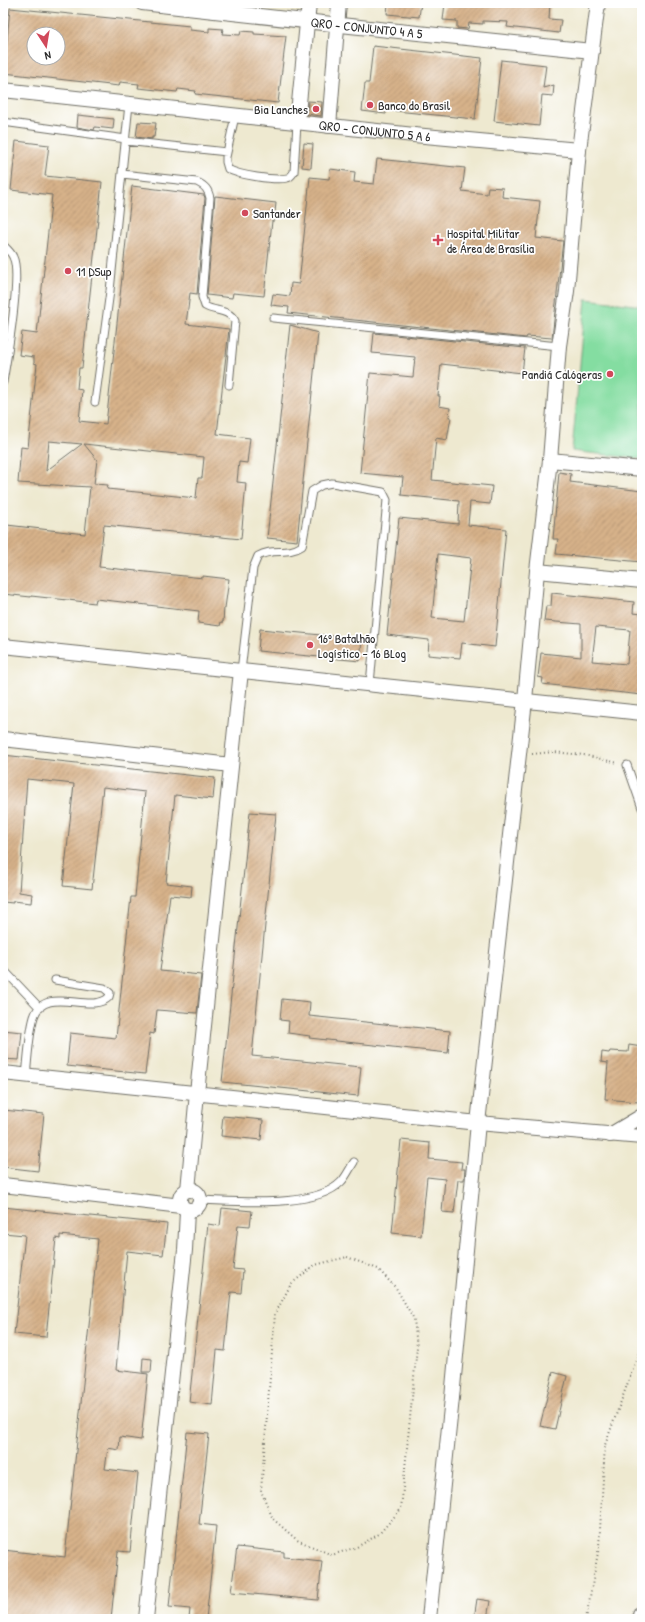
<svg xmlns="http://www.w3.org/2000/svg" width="645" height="1622" viewBox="0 0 645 1622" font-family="'Patrick Hand',sans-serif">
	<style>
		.pitch { fill: #84dda1; stroke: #588466 }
		.building { fill: url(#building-hatch); fill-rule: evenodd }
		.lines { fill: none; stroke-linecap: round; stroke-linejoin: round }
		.lane-casing { stroke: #6f6e65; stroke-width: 9 }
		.street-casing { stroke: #6f6e65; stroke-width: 16 }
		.path { stroke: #6f6e65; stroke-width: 2; stroke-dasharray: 1 3; stroke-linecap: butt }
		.lane { stroke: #fff; stroke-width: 7 }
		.street { stroke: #fff; stroke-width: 14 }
		.poi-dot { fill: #d1495b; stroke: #fff; stroke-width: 1.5 }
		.labels { text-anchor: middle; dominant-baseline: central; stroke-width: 3.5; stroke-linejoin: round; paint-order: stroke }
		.street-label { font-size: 13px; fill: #2b2b2b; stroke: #fff }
		.poi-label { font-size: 13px; fill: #2b2b2b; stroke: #fff; text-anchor: start }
	</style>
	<defs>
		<pattern id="building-hatch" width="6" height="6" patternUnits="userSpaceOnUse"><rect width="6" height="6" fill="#d7b28a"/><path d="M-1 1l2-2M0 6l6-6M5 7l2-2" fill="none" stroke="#af9171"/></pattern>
	</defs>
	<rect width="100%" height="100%" fill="#fff"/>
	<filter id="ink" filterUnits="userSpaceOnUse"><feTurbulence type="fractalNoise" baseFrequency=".025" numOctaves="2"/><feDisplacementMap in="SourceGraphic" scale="8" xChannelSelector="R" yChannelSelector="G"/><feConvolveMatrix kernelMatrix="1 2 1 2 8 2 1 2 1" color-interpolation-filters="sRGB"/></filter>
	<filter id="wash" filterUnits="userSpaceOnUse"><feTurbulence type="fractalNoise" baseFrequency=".012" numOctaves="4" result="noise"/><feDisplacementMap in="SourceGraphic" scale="16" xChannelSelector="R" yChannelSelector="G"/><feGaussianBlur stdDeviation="0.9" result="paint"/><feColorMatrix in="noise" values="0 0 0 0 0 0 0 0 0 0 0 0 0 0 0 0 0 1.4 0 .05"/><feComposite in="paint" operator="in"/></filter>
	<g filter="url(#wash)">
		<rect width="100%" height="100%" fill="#eee9d0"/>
		<path class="pitch" d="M3,267h4l-4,34z
			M586,299l56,7v153l-70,-8z"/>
		<g id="blocks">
			<path class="building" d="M388,3h33l-2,14 -32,-3z
				M445,3h105l-1,16 12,1 -2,13 -52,-6 1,-5 -25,-1v3l-14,-1 -1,6 -11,-1v-7l-14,-1z
				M10,8l180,18v4l19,2v-4l14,1 -1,5 18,1 1,-4 13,1v2l32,2 -8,67 -83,-9 1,-3 -18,-2 -1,3 -39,-4 1,-4 -19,-2 -1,4 -115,-13zM34,34h24v24h-24z
				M373,46l109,12 -7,61 -89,-9v4l-24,-3 3,-28h4z
				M501,60l45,5 -3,23 11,-3 -1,11 -11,-1 -3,31 -45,-5z
				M308,101l14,1 -1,14 -14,-2z
				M78,115l36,4 -1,10 -18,-2 -1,3 -17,-3z
				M138,122l18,1 -2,14h-2v2l-16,-2z
				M16,141l33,4 -4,31 57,6 -20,186h-3l-2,21 5,1 -3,31 27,3 26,-238 72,9 1,3 -8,96 -7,-1 -4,31 43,5 -12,105 33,4 -3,25 -8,-1 -2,20 9,1 -5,56 -137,-14 -5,42 104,11v-2l26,3 -4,29h-1l-1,14h-2l-1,4 -22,-3 1,-12 -103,-12 -1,4 -64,-7v1l-28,-3v-44h1l3,-25 78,9 5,-47 -72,-4 3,-36 7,1 9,-84 -3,-1v-6l-15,-2 3,-23 15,2 15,-139 -41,-5zM49,441l33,3 -36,27zM84,444l120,13 -2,21h-4l-2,20 -89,-9 1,-4 -14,-1 3,-24z
				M304,143l9,1 -2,24 -9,-1z
				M377,159l88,9 -3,23 25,3 1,-7 15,1 -1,9 38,4 -4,37 27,3 -11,97 -25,-2 -1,2 -238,-25 1,-6 -18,-2 2,-11 17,2 1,-13 8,1 11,-107 19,2 1,-10 25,3 -1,10 20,2z
				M215,196l61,7 -2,18h-2l-8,75 -31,-3 -1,5 -25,-3z
				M290,325l28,8 -21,208 -30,-3z
				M374,333l151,15 -3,25 -81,-9 -3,32h2l-1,10 11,2 -1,9h2l-4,23 -11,-2 -4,42 60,6 -2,18 -20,-2 -2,23 38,4 -11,118 -33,-4 -2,15 -32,-3 1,-15 -42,-5 12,-117 59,6 1,-23 -58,-6 2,-18 -43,-4 10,-100 43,4 2,-20 -43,-4zM438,554l33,4 -7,63 -32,-3z
				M559,472l12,2 -1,8 72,9v71l-86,-8 2,-15h-5z
				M552,593l82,9 -1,11 9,1v25l-3,27 3,1v28l-100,-11 1,-6 -5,-1 3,-24 40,4v-33l-37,-3 2,-15h5zM596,627l34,3 -3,34 -35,-3z
				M260,629l102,10 -2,22 -102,-10z
				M3,755l212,23 -2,21 -38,-4 -9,88 26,3 -1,11 -21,-2 -10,76 41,4 -4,38 -40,-3 -3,24 -4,-1 -5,41 -78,-8 3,-33 46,5 15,-141h4l10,-105 -42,-5 -11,102 -29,-3 11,-102 -47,-5 -8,113 13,2 -1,9 -18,-2v2l-10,-1z
				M250,812l26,2 -24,242 109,11 -3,29 -136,-14z
				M282,999l28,3 -1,14 141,15 -2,22 -139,-15 1,-2 -22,-3 1,-12 -9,-1z
				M3,1030l19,2 -3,28 -16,-1z
				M629,1045l13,2v19l-4,36 -33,-3 3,-36 -7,-1 1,-10 7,1 1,-2 18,1z
				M3,1110l41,4 -6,57 -35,-4z
				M223,1116l40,4 -2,20 -40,-4z
				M401,1140l29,3 -1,16 33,3 -1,7h4l-1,11h-6l-4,33 -12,-1 3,-33 -18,-2 -6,59 -29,-3z
				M3,1207l164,17 -4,31 -36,-4 -11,119 32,4 -7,66 -21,-3 -1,13 -11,-2 -3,21 33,4 -8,79 -12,-1 -7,68h-108v-69l62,7 33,-318 -38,-4v4l-4,-1 -10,99 -32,-3 11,-99 -22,-2z
				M222,1208l30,3 -2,15 -12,-1 -5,44 10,1 -2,23 -10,-1 -6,59 -8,-1 -5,55 -23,-3 19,-178 12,2z
				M143,1358l9,1 -1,13h-9z
				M553,1372l14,4 -12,53 -15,-3z
				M187,1432l22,2 -10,90 17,2 -10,93h-17l1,-10 -21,-2z
				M237,1547l47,5v5l38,4 -4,39 -87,-8z
				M477,1599l13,2 -3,18h-13z"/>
		</g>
	</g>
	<g filter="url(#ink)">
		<use href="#blocks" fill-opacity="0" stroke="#6f6e65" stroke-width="1"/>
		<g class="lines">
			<g class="lane-casing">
				<path id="lane" d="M235,116l-9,41v5l2,7c10,6 47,12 59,9 3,0 5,-3 7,-6l3,-49
					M3,122l123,17
					M125,141l102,11
					M122,174l75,8c8,4 11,7 13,16l-8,99 3,9c10,6 24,3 30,15l-6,64
					M3,245c3,3 8,7 10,12 9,17 -6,101 -10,125
					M273,318l286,28
					M95,402l15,-111 19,-187
					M241,671l12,-103 5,-12c15,-9 29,0 44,-10l10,-55 10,-6 10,-2 51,9 4,8 -17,184
					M627,765l15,43
					M3,969l37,39
					M26,1076c2,-18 3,-42 8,-59 10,-33 58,-2 75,-20l1,-4 -6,-5 -49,-8
					M200,1200c36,1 115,9 141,-18 5,-5 9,-14 13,-20"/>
			</g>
			<g class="street-casing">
				<g id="street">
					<path id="s1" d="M142,3l208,23 242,25"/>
					<path id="s2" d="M3,90l411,45 165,15"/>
					<path d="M297,123l12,-120"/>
					<path d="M329,126l10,-123"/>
					<path d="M550,460l92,9"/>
					<path d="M537,571l105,10"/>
					<path d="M3,646l639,67"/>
					<path d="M3,739l228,26"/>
					<path d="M3,1073l475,50 164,14"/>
					<path d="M610,1135l32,-19"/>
					<path d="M3,1185l178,21"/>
					<circle cx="190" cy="1200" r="10"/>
					<path d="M188,1190l9,-97 44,-422"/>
					<path d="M640,1614h2"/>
					<path d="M146,1619l39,-369 2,-39"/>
					<path d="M429,1619l23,-221 26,-275 47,-423 12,-129 13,-111 9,-114 8,-55 12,-141 19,-147"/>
				</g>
			</g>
			<path class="path" d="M532,754l21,-2 31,3 34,8
				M347,1257l31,12 18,19 18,31 3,28 -16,162 -22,25 -22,13 -25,8 -35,-15 -24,-21 -12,-28 14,-177 16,-30 24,-19z
				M586,1619l13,-72 6,-102 37,-101"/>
			<use href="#lane" class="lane"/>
			<use href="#street" class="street"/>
		</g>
	</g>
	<g class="poi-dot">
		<circle cx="370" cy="105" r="4"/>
		<circle cx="316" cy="109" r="4"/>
		<circle cx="245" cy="213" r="4"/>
		<path d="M436 234h4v4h4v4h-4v4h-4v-4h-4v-4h4z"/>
		<circle cx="68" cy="271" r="4"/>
		<circle cx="610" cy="374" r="4"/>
		<circle cx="310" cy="645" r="4"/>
	</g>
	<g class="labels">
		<g class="street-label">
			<text stroke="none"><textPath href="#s1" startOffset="226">QRO - CONJUNTO 4 A 5</textPath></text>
			<text stroke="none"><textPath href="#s2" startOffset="374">QRO - CONJUNTO 5 A 6</textPath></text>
		</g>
		<g class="poi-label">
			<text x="378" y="105">Banco do Brasil</text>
			<text x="308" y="109" text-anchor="end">Bia Lanches</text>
			<text x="253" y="213">Santander</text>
			<text x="447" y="233">Hospital Militar<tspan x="447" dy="15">de Área de Brasília</tspan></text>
			<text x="76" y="271">11 DSup</text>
			<text x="602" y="374" text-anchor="end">Pandiá Calógeras</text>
			<text x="318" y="638">16º Batalhão<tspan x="318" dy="15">Logístico - 16 BLog</tspan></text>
		</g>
	</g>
	<rect width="645" height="1622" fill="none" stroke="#fff" stroke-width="16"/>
	<g transform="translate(46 46) rotate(168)"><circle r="19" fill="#ffffff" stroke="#aaaaaa"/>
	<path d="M0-3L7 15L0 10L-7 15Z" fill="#d1495b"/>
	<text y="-6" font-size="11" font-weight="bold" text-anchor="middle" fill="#2b2b2b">N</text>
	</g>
</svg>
